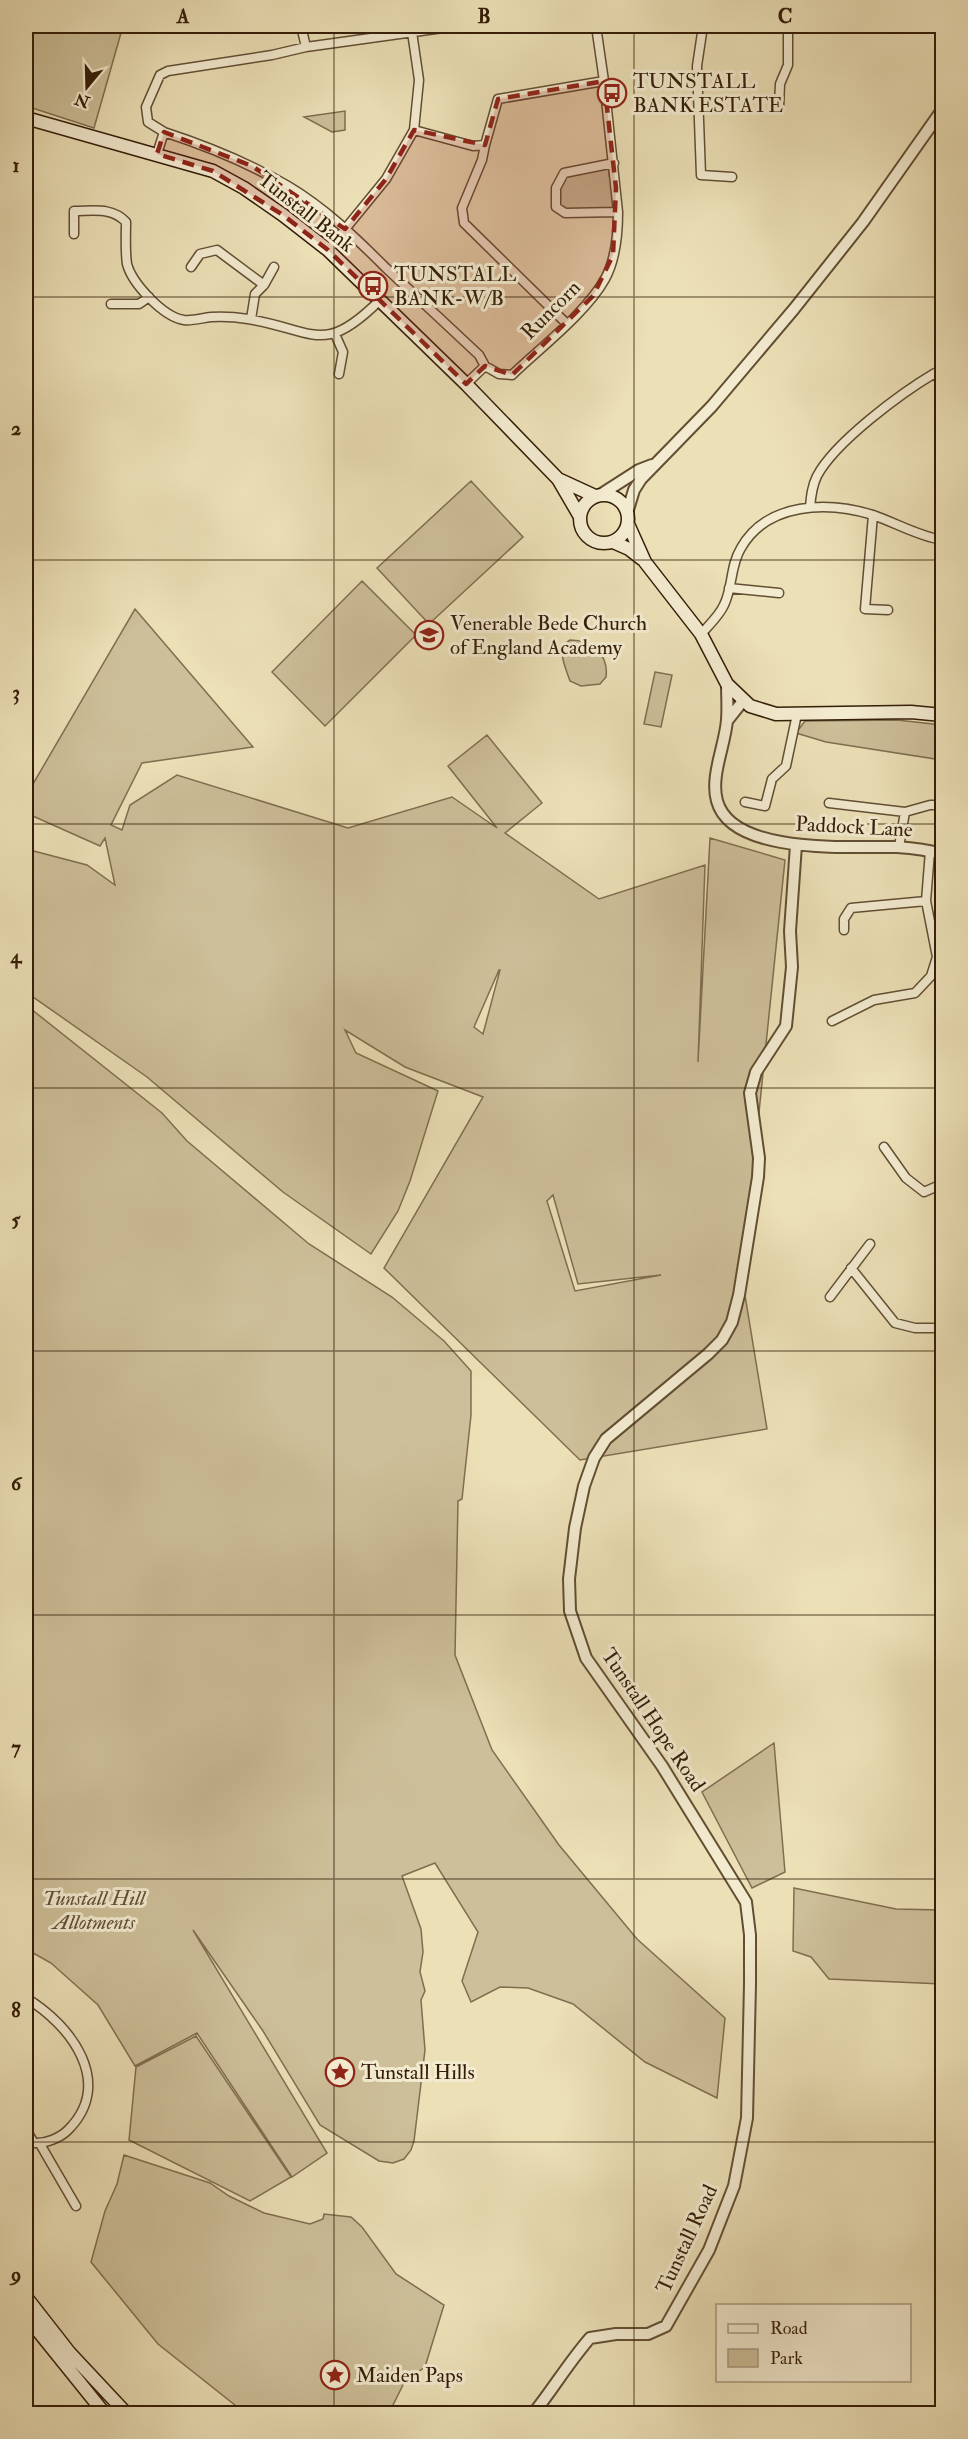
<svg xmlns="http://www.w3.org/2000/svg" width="968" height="2439" viewBox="0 0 968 2439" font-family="'IM FELL Double Pica',serif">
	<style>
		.green { fill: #cdbf99; stroke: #806e50; stroke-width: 1.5; fill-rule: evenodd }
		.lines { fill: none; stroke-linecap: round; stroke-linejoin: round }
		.minor-casing { stroke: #624e33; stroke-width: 11 }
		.tertiary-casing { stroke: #624e33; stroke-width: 14 }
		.secondary-casing { stroke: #341d07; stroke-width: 15 }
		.minor { stroke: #f3ebd0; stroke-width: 8 }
		.tertiary { stroke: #f3ebd0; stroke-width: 10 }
		.secondary { stroke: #f3ebd0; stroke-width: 12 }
		.marked { fill: #8f2418; fill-opacity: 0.2; stroke: #8f2418; stroke-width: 4.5; stroke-dasharray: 12 8; stroke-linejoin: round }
		.grid { fill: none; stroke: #341d07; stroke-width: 1.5; stroke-opacity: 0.55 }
		.labels { text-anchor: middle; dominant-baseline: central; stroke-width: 6; stroke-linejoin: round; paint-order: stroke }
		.poi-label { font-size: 21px; fill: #341d07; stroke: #f3ebd0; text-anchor: start }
		.street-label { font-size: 21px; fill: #341d07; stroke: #f3ebd0 }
		.park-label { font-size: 21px; font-style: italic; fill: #624e33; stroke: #f3ebd0 }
		.neatline { fill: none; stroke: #341d07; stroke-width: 2 }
		.grid-label { font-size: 20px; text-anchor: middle; font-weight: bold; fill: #341d07 }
	</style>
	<rect width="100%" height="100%" fill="#ece0b7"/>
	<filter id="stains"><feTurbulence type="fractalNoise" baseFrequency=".00333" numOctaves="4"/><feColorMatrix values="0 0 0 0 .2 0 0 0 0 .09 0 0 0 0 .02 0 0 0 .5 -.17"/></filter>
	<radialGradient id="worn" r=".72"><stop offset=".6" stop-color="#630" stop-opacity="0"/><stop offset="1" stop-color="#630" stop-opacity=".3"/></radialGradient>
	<path class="green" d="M26,26h140l-45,7 -27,95 -68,-22z
		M345,111v19l-13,2 -28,-15z
		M608,167l7,42 -48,1 -9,-5v-18l5,-11z
		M471,481l52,56 -94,87 -52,-56z
		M362,581l54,54 -91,91 -53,-54z
		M135,609l118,138 -111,16 -31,62 11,5 8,-25 47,-30 171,53 104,-31 45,31 -49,-62 39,-31 55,68 -37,30 94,66 106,-34 -7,197 12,-224 75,22 -43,417 25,152 -187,31 -196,-192 99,-171 -78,-30 -60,-37 11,23 82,38 -28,90 -12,30 -27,43 -88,-62 -136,-115 -121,-85v-143l61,16 28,20 -10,-47 -5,8 -74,-33v-17zM499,970h1l-17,64 -9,-7zM553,1195l25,89 83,-9 -86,16 -28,-90z
		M570,640c21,0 39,14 36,37l-6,7 -19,2 -11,-5c-4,-13 -15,-32 0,-41z
		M655,672l17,3 -11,52 -17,-3z
		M897,720l45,5v35l-116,-18 -30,-9 9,-12z
		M26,1005l136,108 25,28 122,103 83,53 52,44 27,30v44l-9,84 -4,2 -3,154 37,95 67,95 78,94 88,79 -8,80 -72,-36 -72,-58 -45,-16 -28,-1 -29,15 -9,-21 16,-49 -43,-69 -33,13 19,53 2,23 -3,20 5,19 -4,9 4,50 -11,91 -3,9 -7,9 -11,4 -14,-2 -59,-36 -57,-94 -70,-101 134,223 -35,24 -95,-144 -62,33 -37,-61 -47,-42 -25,-14z
		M774,1743l11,129 -33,16 -50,-96z
		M794,1888l102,21 46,1v74l-113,-5 -18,-22 -18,-6z
		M196,2036l95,141 -41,24 -121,-61 7,-73z
		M124,2155l86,28 19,13 35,17 46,11 13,-5 1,-5 27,3 11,10 34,47 48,31 -19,62 -20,14 -16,32h-144l-87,-69 -67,-82 14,-51 12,-27z"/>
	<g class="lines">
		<g class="minor-casing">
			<path id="minor" d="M301,26l5,21
				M703,26l-6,40 4,109 31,2
				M779,107l1,-23 8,-19v-39
				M414,130l59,16 12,-1 13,-46 106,-18
				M164,132c43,14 85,31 124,54 37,22 68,52 98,82 31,29 62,58 93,87l6,11
				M485,145l-3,15 -20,48 2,15 102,100
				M157,154l7,-22 -16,-10 -2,-15 14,-32 8,-4 104,-16 34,-8 151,-21
				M614,163l-50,10 -8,15v19l9,6 53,-1
				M74,234v-23c20,0 38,-4 52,11 0,13 -1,29 1,42 5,19 36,53 57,56 9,1 18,-2 27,-3 13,-1 25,0 37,2 67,11 75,38 132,-19
				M328,250l58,-71 28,-49 5,-50 -7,-48
				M191,267l9,-13 17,-4 47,35 -9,9 -4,25
				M264,285l10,-18
				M111,304h28l10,-7
				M335,334l8,18 -4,22
				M466,384l19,-18 14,8 13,1c28,-27 74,-62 93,-96 11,-20 13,-45 13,-67l-14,-131 -8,-55
				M810,507c1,-11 2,-21 7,-31 18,-34 84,-83 118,-103l6,10
				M873,515l-8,94 23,1
				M939,540l3,-14
				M729,588l50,5
				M701,634c8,-9 18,-18 23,-29 9,-18 6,-39 17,-57 26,-46 87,-47 132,-33 23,8 45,21 69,25
				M745,802l20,4 7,-27 14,-13 11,-52
				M829,803l76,9
				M899,847l6,-35 25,-7h12
				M844,930v-11l7,-11 75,-7
				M832,1021l42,-21 41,-7 16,-17 6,-19 -11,-56 4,-50
				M884,1147l22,31 18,14 18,-8
				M851,1268l44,55 20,5h27
				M830,1297l40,-53
				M26,1998c45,27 89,85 42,132 -8,8 -23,14 -34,13l-8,-13
				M40,2144l36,62"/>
		</g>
		<g class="tertiary-casing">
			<path id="tertiary" d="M600,495l39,-25 13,-5
				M627,513l7,-23 7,-11 71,-73 82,-97 69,-87 79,-112
				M727,684c0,12 1,24 0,36 -2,26 -17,56 -10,81 15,55 136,45 180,46 15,1 31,3 45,7
				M727,721l16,-20
				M533,2414c20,-25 36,-52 57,-76l26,-4h32l18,-8 43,-76 25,-64 13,-68 3,-134v-49l-4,-33 -84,-136 -76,-108 -16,-47 -1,-32 6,-51 9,-42 10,-28 12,-19 102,-85 14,-14 10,-18 7,-27 19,-118 1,-19 -9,-65 6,-21 30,-46 6,-59 -2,-36 6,-86"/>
		</g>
		<g class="secondary-casing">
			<path id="secondary" d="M26,118l187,53 31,17 39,27 45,35 138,134 92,95 21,36
				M558,479l37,17
				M580 519a24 24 0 1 1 48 0a24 24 0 1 1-48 0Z
				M628,524l17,38 56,72 26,50 23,22 26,8 135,-2 31,3
				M613,542l16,7 13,10
				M26,2297l43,55 58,62
				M26,2316l79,98"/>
		</g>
		<use href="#minor" class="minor"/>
		<use href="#tertiary" class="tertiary"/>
		<use href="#secondary" class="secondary"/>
	</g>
	<path class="marked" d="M604,81l12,107 -3,67 -20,41 -81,79 -27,-9 -19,18 -138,-134 -45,-35 -70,-44 -56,-17 7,-22 88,34 93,63 41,-50 28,-49 71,15 13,-46z"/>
	<path class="grid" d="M334,26v2388M634,26v2388M26,297h916M26,560h916M26,824h916M26,1088h916M26,1351h916M26,1615h916M26,1879h916M26,2142h916"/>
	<defs>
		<g id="bus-ring" transform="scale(1.5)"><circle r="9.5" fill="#f3ebd0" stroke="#8f2418" stroke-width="1.5"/><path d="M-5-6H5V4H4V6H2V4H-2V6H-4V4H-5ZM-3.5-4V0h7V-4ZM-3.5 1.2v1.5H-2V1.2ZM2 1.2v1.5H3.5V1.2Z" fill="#8f2418"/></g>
		<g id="school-ring" transform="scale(1.5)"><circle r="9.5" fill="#f3ebd0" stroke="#8f2418" stroke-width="1.5"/><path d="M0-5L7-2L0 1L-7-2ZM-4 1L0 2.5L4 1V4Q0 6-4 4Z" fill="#8f2418"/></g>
		<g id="sight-ring" transform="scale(1.5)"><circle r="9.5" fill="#f3ebd0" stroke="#8f2418" stroke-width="1.5"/><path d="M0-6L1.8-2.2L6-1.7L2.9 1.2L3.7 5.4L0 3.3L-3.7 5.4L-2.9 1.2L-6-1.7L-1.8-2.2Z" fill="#8f2418"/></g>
	</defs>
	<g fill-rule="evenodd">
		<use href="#bus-ring" x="612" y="93"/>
		<use href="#bus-ring" x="373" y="286"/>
		<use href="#school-ring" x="429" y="635"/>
		<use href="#sight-ring" x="340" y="2072"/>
		<use href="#sight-ring" x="335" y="2375"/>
	</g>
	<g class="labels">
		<g class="poi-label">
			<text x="633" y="81">TUNSTALL<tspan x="633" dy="24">BANK ESTATE</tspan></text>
			<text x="394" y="274">TUNSTALL<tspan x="394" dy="24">BANK-W/B</tspan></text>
			<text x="450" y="623">Venerable Bede Church<tspan x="450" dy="24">of England Academy</tspan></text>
			<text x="361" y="2072">Tunstall Hills</text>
			<text x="356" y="2375">Maiden Paps</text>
		</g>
		<g class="street-label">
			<text transform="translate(306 212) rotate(38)">Tunstall Bank</text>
			<text transform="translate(551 310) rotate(-45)">Runcorn</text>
			<text transform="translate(854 827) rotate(3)">Paddock Lane</text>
			<text transform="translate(653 1720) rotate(56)">Tunstall Hope Road</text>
			<text transform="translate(687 2239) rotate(-65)">Tunstall Road</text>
		</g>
		<g class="park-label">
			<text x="94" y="1898">Tunstall Hill<tspan x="94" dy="24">Allotments</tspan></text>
		</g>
	</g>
	<rect width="968" height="2439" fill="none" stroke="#ece0b7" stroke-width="66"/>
	<rect x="716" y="2304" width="195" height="78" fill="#f3ebd0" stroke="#a79980" stroke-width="1.5"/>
	<rect x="728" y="2324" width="30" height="9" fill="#f3ebd0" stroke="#a79980" stroke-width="1.5"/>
	<text x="770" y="2334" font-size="18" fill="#341d07">Road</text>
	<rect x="728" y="2349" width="30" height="18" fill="#cdbf99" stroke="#a79980" stroke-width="1.5"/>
	<text x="770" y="2364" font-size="18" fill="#341d07">Park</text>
	<g transform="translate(87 87) rotate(199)" stroke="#f3ebd0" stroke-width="4.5" paint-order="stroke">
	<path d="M0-4.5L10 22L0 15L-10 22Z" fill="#341d07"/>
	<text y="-9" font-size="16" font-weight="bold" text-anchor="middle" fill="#341d07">N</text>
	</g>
	<rect x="33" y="33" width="902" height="2373" class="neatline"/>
	<g class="grid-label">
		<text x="183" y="23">A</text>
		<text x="484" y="23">B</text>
		<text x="785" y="23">C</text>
		<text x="16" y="172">1</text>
		<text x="16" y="435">2</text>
		<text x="16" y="699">3</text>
		<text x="16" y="963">4</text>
		<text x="16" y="1226">5</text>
		<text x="16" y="1490">6</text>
		<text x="16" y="1754">7</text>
		<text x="16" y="2017">8</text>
		<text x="16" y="2281">9</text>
	</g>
	<rect width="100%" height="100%" filter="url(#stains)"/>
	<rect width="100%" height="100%" fill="url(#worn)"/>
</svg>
